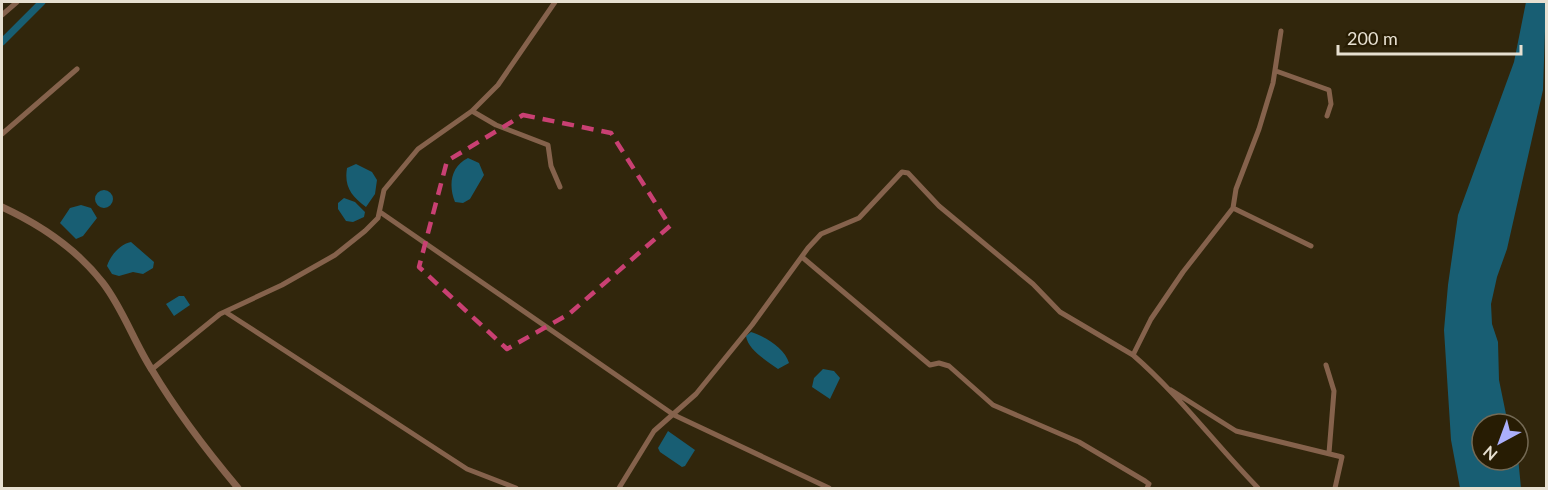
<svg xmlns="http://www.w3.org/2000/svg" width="1548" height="490" viewBox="0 0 1548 490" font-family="Lato,sans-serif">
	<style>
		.water { fill: #185e73 }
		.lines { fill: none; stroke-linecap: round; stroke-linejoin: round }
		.canal { stroke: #185e73; stroke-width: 7 }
		.minor { stroke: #85624c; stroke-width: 5 }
		.tertiary { stroke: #85624c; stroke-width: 7 }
		.marked { fill: none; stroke: #c94073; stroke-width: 4.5; stroke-dasharray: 12 8; stroke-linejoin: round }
	</style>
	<rect width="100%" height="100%" fill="#31260c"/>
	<path class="water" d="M1526,2h20l-3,88 -36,159 -10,28 -6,27 1,20 6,18 1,38 9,44h-26v36h36v-3l3,31h-61l-9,-48 -7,-110 4,-45 10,-70 56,-153z
		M468,158l11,5 5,12 -14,24 -7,4 -8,-1c-7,-17 -4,-36 13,-44z
		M356,164l16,8 5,8 -2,14 -9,13c-15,-11 -22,-21 -19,-39z
		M95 199a9 9 0 1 1 18 0a9 9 0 1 1-18 0Z
		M344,198l11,4 10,10 -1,5 -11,5 -7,-1 -8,-12v-6z
		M81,205l10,3 6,10 -14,18 -7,3 -16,-16 10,-15z
		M131,242l23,20 -1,6 -10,6 -10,-2 -14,4 -7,-2 -5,-8c3,-10 13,-22 24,-24z
		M179,296h5l6,9 -16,11 -8,-12z
		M751,332c13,4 34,16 38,31l-11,6c-11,-8 -30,-19 -32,-33z
		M823,369l11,2 6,7 -10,21 -18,-12 2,-9z
		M668,431l27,19 -10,16 -3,1 -22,-15 -2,-4z"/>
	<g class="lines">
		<path class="canal" d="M2,42l40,-40"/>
		<path class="minor" d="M2,15l15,-13
			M1276,71l53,19 2,14 -4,12
			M472,111l24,14 52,20 3,21 9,21
			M2,134l75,-65
			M1233,208l78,38
			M380,212l294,203 155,73
			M802,257l128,108 9,-2 10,3 44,39 86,37 66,39 4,3 -2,4
			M227,313l240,156 49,19
			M1133,355c46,40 82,89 125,133
			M1326,365l8,26 -5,62
			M151,370l69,-56 62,-29 53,-30 30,-24 13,-13 6,-28 34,-41 54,-38 26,-26 57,-83
			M1171,390l65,41 106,26 -7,31
			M619,488l35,-57 42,-37 56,-69 56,-77 13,-14 38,-16 43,-46 6,1 31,33 94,78 27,28 73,43 18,-36 32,-47 50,-64 3,-19 23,-60 14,-46 8,-52"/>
		<path class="tertiary" d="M2,207c39,18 74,41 101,76 20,26 31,59 49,87 25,42 55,81 86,118"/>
	</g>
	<path class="marked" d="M523,115l88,18 59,93 -101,88 -62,35 -88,-82 28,-106z"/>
	<rect width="1548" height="490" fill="none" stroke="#e7e0d1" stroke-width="6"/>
	<g transform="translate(1500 442) rotate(221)"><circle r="28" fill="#271c03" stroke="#746a55" stroke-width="1.5"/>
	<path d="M0-4.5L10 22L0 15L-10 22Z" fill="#abaffb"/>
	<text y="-9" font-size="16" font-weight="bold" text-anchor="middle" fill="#e7e0d1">N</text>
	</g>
	<path d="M1338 45v9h183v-9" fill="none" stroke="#e7e0d1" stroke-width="3"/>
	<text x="1347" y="45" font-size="18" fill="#e7e0d1" stroke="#271c03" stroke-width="4.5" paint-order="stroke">200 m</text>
</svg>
